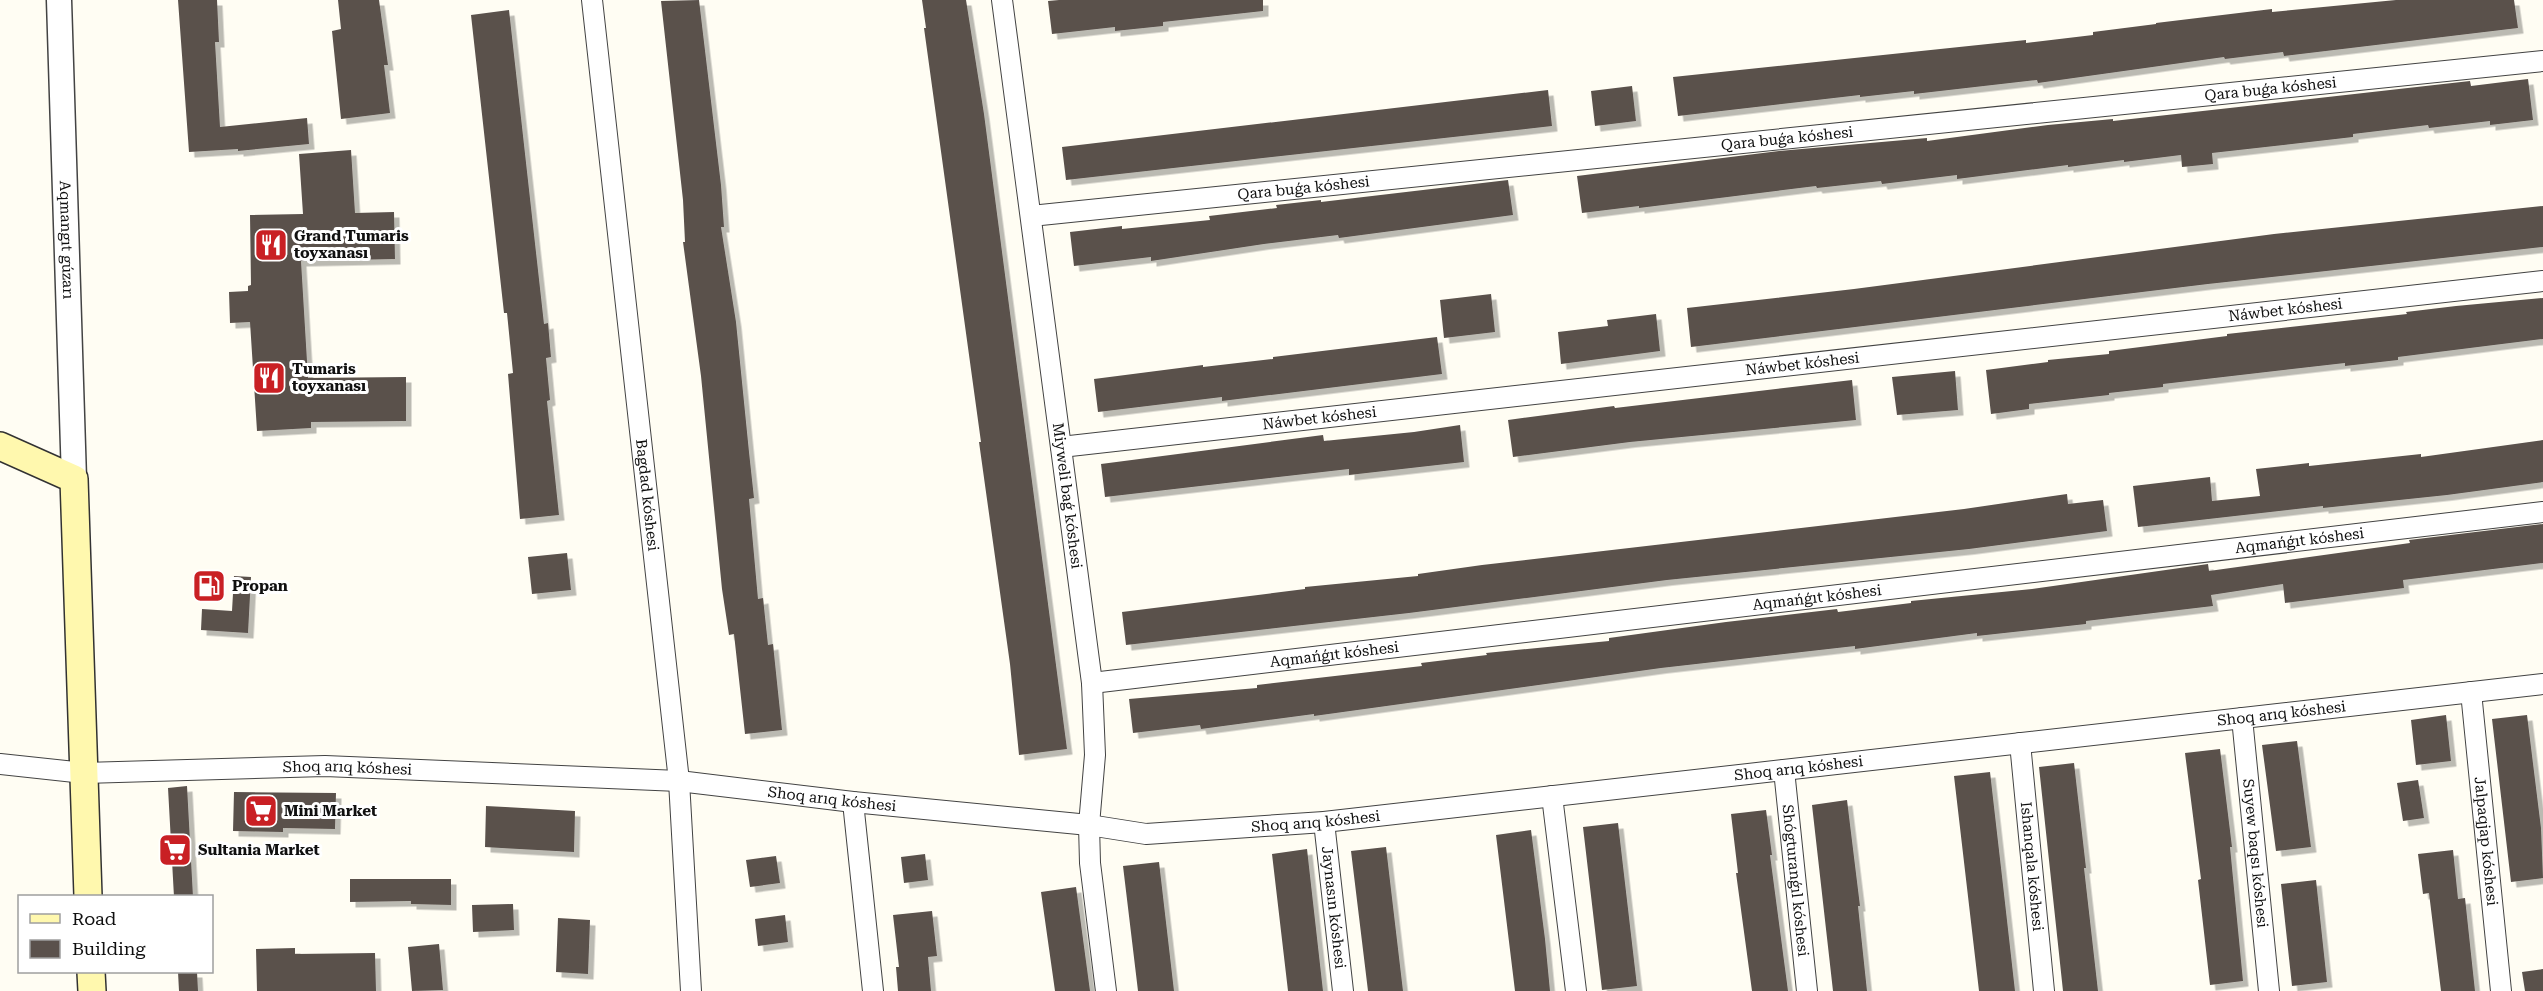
<svg xmlns="http://www.w3.org/2000/svg" width="2543" height="991" viewBox="0 0 2543 991" font-family="'Roboto Serif',serif">
	<style>
		.building { fill: #5a514c; filter: url(#shadow) }
		.lines { fill: none; stroke-linecap: round; stroke-linejoin: round }
		.minor-casing { stroke: #434343; stroke-width: 22 }
		.tertiary-casing { stroke: #434343; stroke-width: 27 }
		.secondary-casing { stroke: #323232; stroke-width: 30 }
		.minor { stroke: #fff; stroke-width: 20 }
		.tertiary { stroke: #fff; stroke-width: 24 }
		.secondary { stroke: #fff8ae; stroke-width: 27 }
		.labels { text-anchor: middle; dominant-baseline: central; stroke-width: 6; stroke-linejoin: round; paint-order: stroke }
		.street-label { font-size: 15px; fill: #101010; stroke: #fff }
		.poi-label { font-size: 15px; font-weight: bold; fill: #101010; stroke: #fff; text-anchor: start }
	</style>
	<defs>
		<filter id="shadow"><feDropShadow dx="5.5" dy="5.5" stdDeviation="0" flood-color="#0004"/></filter>
	</defs>
	<rect width="100%" height="100%" fill="#fffdf3"/>
	<path class="building" d="M178,0h39l2,42h-4l5,85 87,-9 2,26 -71,7v-2l-49,3z
		M338,0h41l9,65h-4l6,48 -49,6 -9,-88 9,-2z
		M699,0l22,185 3,42h-3l15,95 13,130 5,46 -5,1 9,100 5,-1 5,47 5,-1 9,86 -37,4 -11,-100 -5,1 -7,-46 -21,-213 -18,-134h2l-2,-42 -22,-199z
		M922,0h44l18,114 83,635 -48,6 -9,-91 -31,-222h2l-57,-414h2z
		M1059,0h204v11l-100,11v4l-48,5v-4l-63,7 -4,-33z
		M2396,0h118l4,28 -234,28 -1,-4 -58,7 -1,-2 -186,26 -1,-3 -123,14v-3l-54,6v-2l-182,21 -5,-39 353,-37v3l67,-8v-3l63,-8v-1l116,-14v3z
		M509,10l35,314 4,-1 3,34 -5,1 4,42 -3,1 12,114 -39,4 -12,-145 5,-1 -6,-60h-3l-33,-298z
		M2528,79l5,41 -43,5v-4l-61,7 -1,-3 -75,9v3l-141,16 1,11 -31,3 -1,-12 -57,7v-2l-56,7v-2l-111,14v-4l-75,9 -1,-3 -64,7 -1,-2 -177,22v-2l-57,7 -5,-37 202,-25 148,-13v3l121,-16 65,-6v2l357,-40 1,5z
		M1632,86l4,35 -41,5 -4,-35z
		M1548,90l4,36 -486,54 -4,-33z
		M351,150l4,63 39,-1 1,47 -94,2 7,117 98,-1v44l-95,1v6l-54,3 -7,-109 -20,1 -1,-31 19,-1v-5l3,-1 -1,-70 53,-1 -4,-60z
		M1508,180l5,35 -174,23 -1,-3 -74,9 -113,17v-4l-77,9 -4,-34 52,-6v3l88,-9 -1,-4 68,-8 -1,-3 45,-5v2z
		M2543,206v41l-335,37 -517,63 -4,-39 167,-19 420,-55z
		M1491,294l4,38 -51,6 -4,-38z
		M2543,298v41l-145,18v3l-53,6v-3l-182,21v3l-54,6v2l-80,9v5l-38,5 -5,-44 62,-8v-2l61,-6v-3l118,-15v-2l180,-20 -1,-2 50,-6z
		M1656,314l4,37 -99,13 -3,-32 50,-6 -1,-6z
		M1437,337l5,37 -220,27v-4l-124,15 -4,-33 109,-14v2l70,-8v-2z
		M1955,371l3,39 -61,5 -5,-38z
		M1852,380l4,40 -226,22 -117,15 -5,-37 106,-14 1,2z
		M1460,425l4,37 -115,13v-6l-244,28 -4,-33 222,-29 1,6 90,-9z
		M2543,440v42l-96,13 -124,13v-2l-185,21 -5,-41 77,-9 2,24 48,-5 -4,-27 53,-6v3l112,-12v3z
		M2067,494l1,10 35,-4 4,31 -138,18 -302,31 -258,33 -283,32 -4,-33 183,-23v-2l113,-11v-2l64,-9 482,-56z
		M2543,524v39l-140,17 1,8 -119,15 -2,-19 -72,11 2,11 -127,15v3l-109,12v-3l-122,16v-3l-194,22 -347,48v-2l-113,15 -1,-4 -67,8 -4,-34 128,-11v-3l165,-19 -1,-3 66,-8 -1,-2 123,-12v-3l117,-16 111,-13 1,3 73,-9v-2l121,-12 176,-25 1,7 201,-28 -1,-3z
		M567,553l4,37 -39,4 -4,-37z
		M234,576l17,1 -3,56 -47,-3 1,-21 30,2z
		M2446,715l5,46 -35,4 -5,-45z
		M2527,715l14,113 2,50 -32,4 -19,-163z
		M2297,741l14,106 -35,4 -14,-106z
		M2220,749l12,98h-2l13,134 -33,4 -12,-105 3,-1 -16,-126z
		M2074,763l12,105h-2l14,123h-35l-24,-224z
		M1990,772l13,113 12,106h-36l-25,-215z
		M2418,780l6,38 -21,3 -6,-38z
		M187,786l6,111h-19l-6,-109z
		M234,792l102,1 -1,36 -52,-1v4l-50,-1z
		M1847,800l13,106h-2l9,85h-34l-21,-186z
		M486,806l89,5 -1,41 -89,-5z
		M1766,810l6,45h-2l18,136h-36l-16,-118h2l-7,-59z
		M1618,823l19,163 -35,4 -19,-163z
		M1531,830l14,109 5,52h-35l-19,-156z
		M1386,847l17,144h-35l-17,-140z
		M1307,849l16,142h-35l-16,-137z
		M2453,850l5,49 7,-1 10,93h-34l-12,-98 -6,1 -5,-40z
		M925,854l3,26 -24,3 -3,-26z
		M776,856l4,27 -30,4 -4,-27z
		M1159,862l15,129h-36l-15,-125z
		M350,879h101v26l-40,-1v-3l-61,1z
		M2316,880l11,102 -35,4 -11,-102z
		M1076,887l14,104h-35l-14,-99z
		M513,904l1,26 -41,2 -1,-27z
		M932,911l5,45 -9,1 3,34h-33l-2,-24h3l-6,-52z
		M785,915l3,27 -30,4 -3,-27z
		M558,918l32,2 -2,54 -32,-2z
		M439,944l4,46 -31,1 -4,-44z
		M295,948v6l80,-1 1,38h-119l-1,-42z
		M2543,969v22h-18l-3,-19z
		M178,972h19l1,19h-19z"/>
	<g class="lines">
		<g class="minor-casing">
			<g id="minor">
				<path id="s1" d="M592,0l87,781 12,210"/>
				<path id="s2" d="M1002,0l90,683 3,72 -6,70 1,38 16,128"/>
				<path id="s3" d="M1031,216l1512,-155"/>
				<path id="s4" d="M1061,447l1482,-166"/>
				<path id="s5" d="M1092,683l1451,-171"/>
				<path id="s6" d="M2471,692l30,299"/>
				<path id="s7" d="M2242,718l27,273"/>
				<path id="s8" d="M2020,743l24,248"/>
				<path id="s9" d="M0,764l84,9 241,-7 354,15 174,21 236,23 57,9 178,-12 1219,-138"/>
				<path id="s10" d="M1784,770l23,221"/>
				<path d="M1552,796l24,195"/>
				<path d="M853,802l20,189"/>
				<path id="s11" d="M1324,822l19,169"/>
			</g>
		</g>
		<g class="tertiary-casing">
			<g id="tertiary">
				<path id="s12" d="M59,0l15,479"/>
			</g>
		</g>
		<g class="secondary-casing">
			<path id="secondary" d="M0,446l74,33 14,417
				M91,972l1,19"/>
		</g>
		<use href="#minor" class="minor"/>
		<use href="#tertiary" class="tertiary"/>
		<use href="#secondary" class="secondary"/>
	</g>
	<defs>
		<g id="restaurant-square" transform="scale(1.725)"><rect x="-9" y="-9" width="18" height="18" rx="4" fill="#c92024" stroke="#fff"/><path d="M-5-6h1v4h1v-4h1v4h1v-4h1v5L-1.5 .5V6h-2V.5L-5-1ZM5-6V6H3V1.5H1.5Q1.5-4 5-6Z" fill="#fff"/></g>
		<g id="fuel-square" transform="scale(1.725)"><rect x="-9" y="-9" width="18" height="18" rx="4" fill="#c92024" stroke="#fff"/><path d="M-5.5-6h7V0h2V4h1.3V-2.5L3-4.5l.8-.8L6-3V5H2.5V1h-1V6h-7ZM-4.2-4.7v3.2H.2V-4.7Z" fill="#fff"/></g>
		<g id="supermarket-square" transform="scale(1.725)"><rect x="-9" y="-9" width="18" height="18" rx="4" fill="#c92024" stroke="#fff"/><path d="M-6-5.5h2.5l.6 2H6L4.5 2H-2.5L-4.4-4H-6ZM-1.5 3.2a1.3 1.3 0 1 0 .1 0ZM3 3.2a1.3 1.3 0 1 0 .1 0Z" fill="#fff"/></g>
	</defs>
	<g fill-rule="evenodd">
		<use href="#restaurant-square" x="271" y="245"/>
		<use href="#restaurant-square" x="269" y="378"/>
		<use href="#fuel-square" x="209" y="586"/>
		<use href="#supermarket-square" x="261" y="811"/>
		<use href="#supermarket-square" x="175" y="850"/>
	</g>
	<g class="labels">
		<g class="street-label">
			<text stroke="none"><textPath href="#s3" startOffset="1246">Qara buǵa kóshesi</textPath></text>
			<text stroke="none"><textPath href="#s3" startOffset="760">Qara buǵa kóshesi</textPath></text>
			<text stroke="none"><textPath href="#s3" startOffset="274">Qara buǵa kóshesi</textPath></text>
			<text stroke="none"><textPath href="#s12" startOffset="240">Aqmangıt gúzarı</textPath></text>
			<text stroke="none"><textPath href="#s4" startOffset="1232">Náwbet kóshesi</textPath></text>
			<text stroke="none"><textPath href="#s4" startOffset="746">Náwbet kóshesi</textPath></text>
			<text stroke="none"><textPath href="#s4" startOffset="260">Náwbet kóshesi</textPath></text>
			<text stroke="none"><textPath href="#s1" startOffset="498">Bagdad kóshesi</textPath></text>
			<text stroke="none"><textPath href="#s2" startOffset="500">Miyweli baǵ kóshesi</textPath></text>
			<text stroke="none"><textPath href="#s5" startOffset="1216">Aqmańǵıt kóshesi</textPath></text>
			<text stroke="none"><textPath href="#s5" startOffset="730">Aqmańǵıt kóshesi</textPath></text>
			<text stroke="none"><textPath href="#s5" startOffset="244">Aqmańǵıt kóshesi</textPath></text>
			<text stroke="none"><textPath href="#s9" startOffset="2292">Shoq arıq kóshesi</textPath></text>
			<text stroke="none"><textPath href="#s9" startOffset="1806">Shoq arıq kóshesi</textPath></text>
			<text stroke="none"><textPath href="#s9" startOffset="348">Shoq arıq kóshesi</textPath></text>
			<text stroke="none"><textPath href="#s9" startOffset="834">Shoq arıq kóshesi</textPath></text>
			<text stroke="none"><textPath href="#s9" startOffset="1320">Shoq arıq kóshesi</textPath></text>
			<text stroke="none"><textPath href="#s6" startOffset="150">Jalpaqjap kóshesi</textPath></text>
			<text stroke="none"><textPath href="#s7" startOffset="136">Suyew baqsı kóshesi</textPath></text>
			<text stroke="none"><textPath href="#s8" startOffset="124">Ishanqala kóshesi</textPath></text>
			<text stroke="none"><textPath href="#s10" startOffset="111">Shógturanǵıl kóshesi</textPath></text>
			<text stroke="none"><textPath href="#s11" startOffset="86">Jaynasın kóshesi</textPath></text>
		</g>
		<g class="poi-label">
			<text x="294" y="236">Grand Tumaris<tspan x="294" dy="17">toyxanası</tspan></text>
			<text x="292" y="369">Tumaris<tspan x="292" dy="17">toyxanası</tspan></text>
			<text x="232" y="586">Propan</text>
			<text x="284" y="811">Mini Market</text>
			<text x="198" y="850">Sultania Market</text>
		</g>
	</g>
	<rect x="18" y="895" width="195" height="78" fill="#ffffff" stroke="#9f9f9f" stroke-width="1.5"/>
	<rect x="30" y="914" width="30" height="9" fill="#fff8ae" stroke="#9f9f9f" stroke-width="1.5"/>
	<text x="72" y="925" font-size="18" fill="#101010">Road</text>
	<rect x="30" y="940" width="30" height="18" fill="#5a514c" stroke="#9f9f9f" stroke-width="1.5"/>
	<text x="72" y="955" font-size="18" fill="#101010">Building</text>
</svg>
